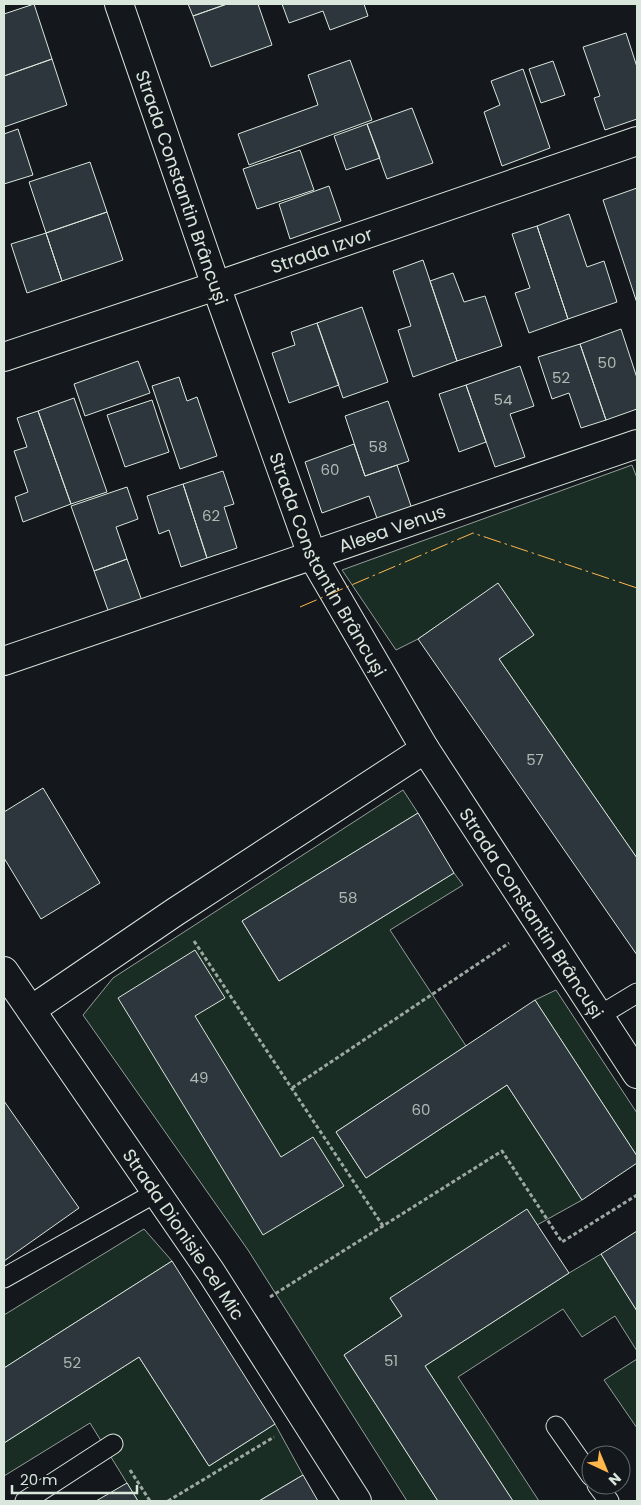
<svg xmlns="http://www.w3.org/2000/svg" width="641" height="1505" viewBox="0 0 641 1505" font-family="Poppins,sans-serif">
	<style>
		.green { fill: #1a2d24; stroke: #939e99 }
		.building { fill: #2c363c; stroke: #d8e6dc }
		.lines { fill: none; stroke-linecap: round; stroke-linejoin: round }
		.lane-casing { stroke: #d8e6dc; stroke-width: 21 }
		.street-casing { stroke: #d8e6dc; stroke-width: 30 }
		.path { stroke: #9da8a2; stroke-width: 3; stroke-dasharray: 4 2.5; stroke-linecap: butt }
		.lane { stroke: #14181c; stroke-width: 19 }
		.street { stroke: #14181c; stroke-width: 28 }
		.power { stroke: #ffb74d; stroke-width: 1; stroke-dasharray: 18 4 2.5 4; stroke-linecap: butt }
		.labels { text-anchor: middle; dominant-baseline: central; stroke-width: 4; stroke-linejoin: round; paint-order: stroke }
		.number-label { font-size: 15px; fill: #adbab4 }
		.street-label { font-size: 18px; fill: #d8e6dc; stroke: #14181c }
	</style>
	<rect width="100%" height="100%" fill="#14181c"/>
	<path class="green" d="M632,465l5,13v380l-138,-199 35,-24 -36,-51 -80,55 -22,11 -54,-80z
		M403,790l15,23 -176,108 37,60 175,-108 9,12 -73,45 76,116 -130,86 30,46 141,-93 75,115 -45,25 -147,73 12,18 -58,39 94,146h-31l-159,-251 -165,-235 30,-37z
		M556,990l81,123v43l-102,-156z
		M144,1229l28,32 -168,107v-53z
		M601,1254l36,57v40l-22,-35 -33,21 -19,-28 -105,68 81,124h-26l-88,-135 144,-93z
		M139,1357l70,109 66,-42 28,51 -44,26h-121l-48,-78 -86,53v-33z
		M637,1359v69l-33,-48z"/>
	<path class="building" d="M34,4l18,55 -48,17v-62z
		M188,4h39l-34,12z
		M227,4h31l14,41 -61,22 -18,-51z
		M282,4h82l4,12 -38,14 -7,-19 -34,12z
		M626,33l11,34v52l-32,11 -11,-32 6,-2 -17,-49z
		M52,59l15,46 -63,22v-51z
		M350,60l22,60 -123,45 -11,-31 80,-29 -10,-30z
		M553,61l12,34 -24,8 -12,-34z
		M523,69l27,79 -48,18 -18,-54 16,-7 -9,-24z
		M412,108l21,55 -46,16 -20,-55z
		M367,124l13,34 -34,12 -12,-34z
		M18,129l15,46 -29,9v-50z
		M300,150l14,40 -57,19 -14,-40z
		M90,162l17,50 -61,21 -17,-51z
		M329,186l12,35 -51,18 -11,-35z
		M637,188v115l-34,-103z
		M107,212l16,48 -61,21 -16,-48z
		M569,214l18,53 17,-6 13,41 -49,17 -31,-93z
		M537,226l31,93 -39,14 -14,-40 15,-5 -18,-54z
		M46,233l16,48 -35,12 -16,-49z
		M423,260l34,101 -44,16 -15,-47 13,-4 -18,-55z
		M453,273l11,29 21,-6 17,50 -45,15 -27,-80z
		M362,307l26,75 -45,16 -26,-75z
		M317,323l22,62 -50,18 -17,-50 23,-8 -4,-13z
		M621,329l16,49v31l-31,11 -26,-76z
		M580,344l26,76 -25,8 -12,-35 -17,6 -14,-42z
		M138,361l12,32 -65,23 -11,-32z
		M520,366l14,40 -24,8 15,43 -30,10 -29,-82z
		M179,377l8,24 10,-4 20,59 -37,13 -28,-83z
		M466,385l20,57 -27,10 -20,-58z
		M74,398l33,94 -36,12 -33,-93z
		M152,400l17,52 -44,15 -18,-52z
		M388,401l21,60 -44,15 -20,-60z
		M38,411l33,93 -48,18 -8,-25 13,-5 -14,-41 13,-4 -10,-29z
		M354,444l11,32 32,-11 15,44 -34,12 -9,-25 -47,17 -17,-51z
		M223,471l11,33 -10,3 13,41 -30,10 -24,-74z
		M183,484l24,74 -26,9 -12,-37 -10,4 -12,-38z
		M127,487l11,32 -22,8 11,32 -33,12 -23,-65z
		M127,559l15,42 -33,12 -15,-42z
		M498,583l36,52 -35,24 138,199v97l-219,-316z
		M43,788l57,95 -59,36 -37,-61v-46z
		M418,813l36,60 -175,108 -37,-60z
		M195,950l30,48 -30,18 86,141 32,-20 31,49 -81,49 -145,-237z
		M535,1000l102,156v7l-55,37 -75,-115 -141,93 -30,-46z
		M4,1101l75,107 -75,53z
		M527,1209l42,64 -144,93 88,135h-75l-94,-146 58,-39 -12,-18z
		M637,1231v80l-36,-57z
		M172,1261l103,163 -66,42 -70,-109 -135,86v-75z
		M303,1475l15,26h-59z
		M127,1483l11,18h-42z"/>
	<g class="lines">
		<g class="lane-casing">
			<path id="lane" d="M599,1016l38,-23
				M4,1278l153,-86
				M556,1426l35,50
				M597,1485l12,16
				M25,1501l88,-57"/>
		</g>
		<g class="street-casing">
			<g id="street">
				<path id="s1" d="M119,4l97,282 96,269 113,194 212,325"/>
				<path id="s2" d="M4,357l212,-71 421,-145"/>
				<path id="s3" d="M4,661l633,-217"/>
				<path id="s4" d="M4,971l207,301 146,229"/>
				<path d="M31,1010l144,-98 250,-163"/>
			</g>
		</g>
		<path class="path" d="M194,941l189,285
			M292,1088l217,-145
			M270,1297l232,-146 60,91 75,-47
			M130,1470l20,31
			M168,1501l106,-64"/>
		<use href="#lane" class="lane"/>
		<use href="#street" class="street"/>
		<path class="power" d="M300,607l173,-74 164,55"/>
	</g>
	<g class="labels">
		<g class="number-label">
			<text x="607" y="362">50</text>
			<text x="561" y="377">52</text>
			<text x="503" y="399">54</text>
			<text x="378" y="446">58</text>
			<text x="330" y="469">60</text>
			<text x="211" y="515">62</text>
			<text x="535" y="759">57</text>
			<text x="348" y="897">58</text>
			<text x="199" y="1077">49</text>
			<text x="421" y="1109">60</text>
			<text x="391" y="1360">51</text>
			<text x="72" y="1362">52</text>
		</g>
		<g class="street-label">
			<text stroke="none"><textPath href="#s1" startOffset="194">Strada Constantin Brâncuși</textPath></text>
			<text stroke="none"><textPath href="#s2" startOffset="335">Strada Izvor</textPath></text>
			<text stroke="none"><textPath href="#s3" startOffset="410">Aleea Venus</textPath></text>
			<text stroke="none"><textPath href="#s1" startOffset="599">Strada Constantin Brâncuși</textPath></text>
			<text stroke="none"><textPath href="#s1" startOffset="1004">Strada Constantin Brâncuși</textPath></text>
			<text stroke="none"><textPath href="#s4" startOffset="319">Strada Dionisie cel Mic</textPath></text>
		</g>
	</g>
	<rect width="641" height="1505" fill="none" stroke="#d8e6dc" stroke-width="10"/>
	<g transform="translate(606 1470) rotate(136)"><circle r="24" fill="#14181c" stroke="#626a69"/>
	<path d="M0-4L9 19L0 12L-9 19Z" fill="#ffb74d"/>
	<text y="-8" font-size="14" font-weight="bold" text-anchor="middle" fill="#d8e6dc">N</text>
	</g>
	<path d="M12 1485v8h125v-8" fill="none" stroke="#d8e6dc" stroke-width="2.5"/>
	<text x="20" y="1485" font-size="15" fill="#d8e6dc" stroke="#14181c" stroke-width="4" paint-order="stroke">20 m</text>
</svg>
